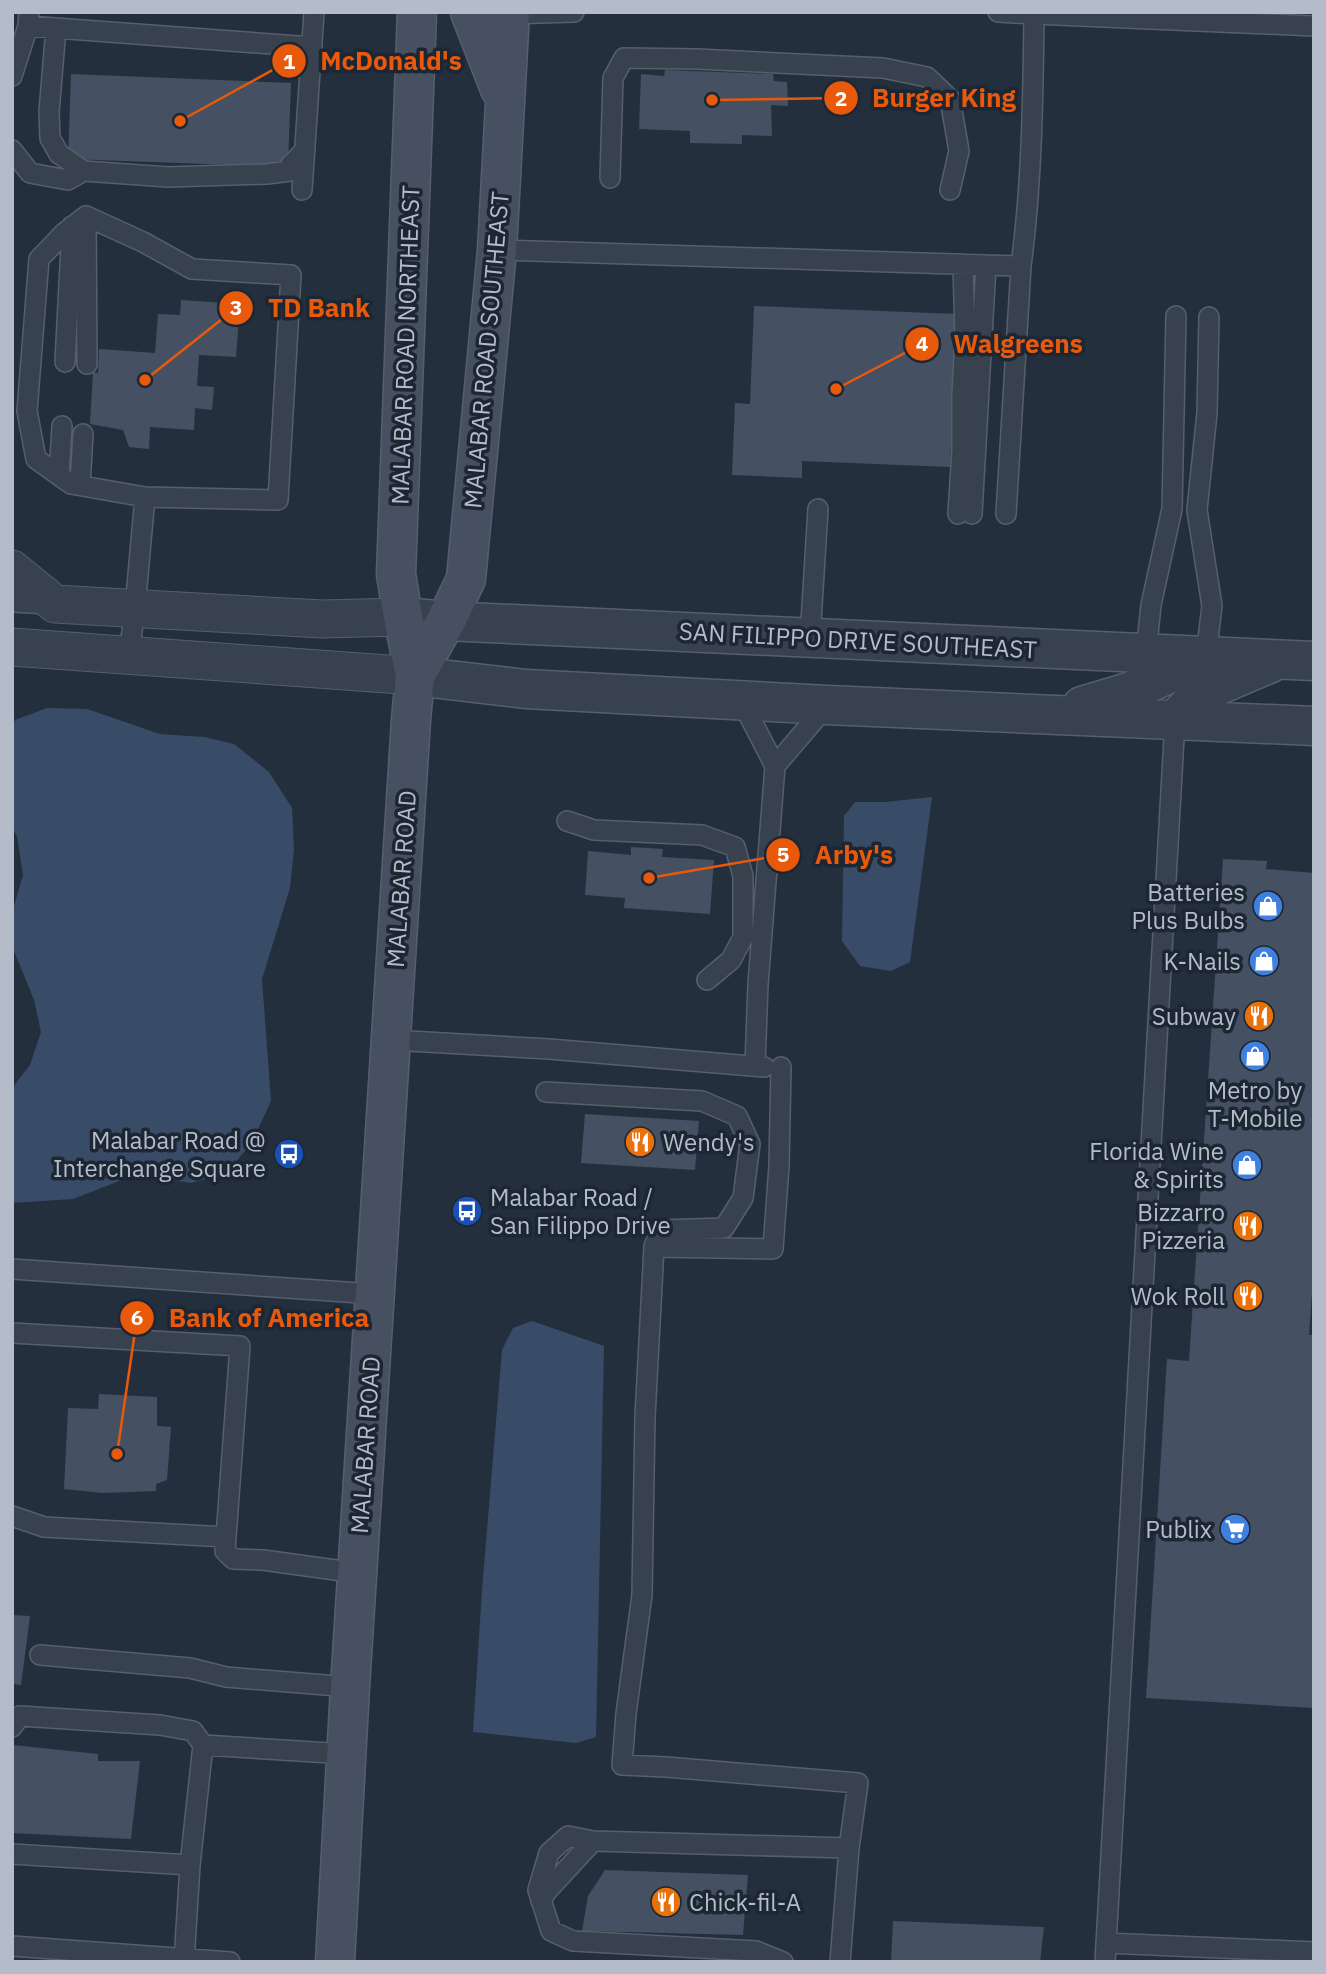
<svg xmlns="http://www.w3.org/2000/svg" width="1326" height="1974" viewBox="0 0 1326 1974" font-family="'IBM Plex Sans',sans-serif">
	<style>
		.water { fill: #394c67 }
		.building { fill: #455162 }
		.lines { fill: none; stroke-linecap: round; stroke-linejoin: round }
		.service-casing { stroke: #565f6c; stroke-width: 22 }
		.minor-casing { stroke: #565f6c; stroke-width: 39 }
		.tertiary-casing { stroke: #565f6c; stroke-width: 41 }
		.secondary-casing { stroke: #565f6c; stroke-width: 41 }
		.service { stroke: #38414e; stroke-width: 19 }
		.minor { stroke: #38414e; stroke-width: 37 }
		.tertiary { stroke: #38414e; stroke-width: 38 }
		.secondary { stroke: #465061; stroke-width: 38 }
		.labels { text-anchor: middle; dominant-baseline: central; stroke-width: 7; stroke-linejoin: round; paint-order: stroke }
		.street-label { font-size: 24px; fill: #b4bcc9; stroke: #1d2633 }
		.poi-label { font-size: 24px; fill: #b4bcc9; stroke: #1d2633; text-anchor: end }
		.leader { fill: none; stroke: #e8590c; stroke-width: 2.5 }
		.callout-dot { fill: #e8590c; stroke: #1d2633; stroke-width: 2.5 }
		.mark-label { font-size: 21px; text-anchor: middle; font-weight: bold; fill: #fff }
		.callout-label { font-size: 26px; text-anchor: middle; font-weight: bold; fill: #e8590c; stroke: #1d2633; stroke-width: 7; stroke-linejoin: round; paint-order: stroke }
	</style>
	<rect width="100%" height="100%" fill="#242f3e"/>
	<path class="water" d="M47,708l40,1 73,25 44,3 30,7 35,28 23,36 2,41 -4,39 -28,91 9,122 -19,41 -25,31 -36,10 -54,-9 -64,25 -61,4v-115l18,-23 11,-33 -7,-32 -22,-54v-33l11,-38 -6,-39 -5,-8v-98l3,-10z
		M932,797l-22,165 -19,9 -31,-5 -18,-25 2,-125 11,-14h30z
		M532,1321l72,25 -8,391 -20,6 -103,-11 9,-142 20,-240 11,-22z"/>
	<path class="building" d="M665,70l108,4 1,7 13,1 1,24 -17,-1 1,31 -30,-1v9l-52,-1v-12l-51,-2 2,-55 23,2z
		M71,74l220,9 -3,84 -220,-8z
		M181,300l59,4 -4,53 -37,-2 -2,31 17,1 -2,23 -17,-2 -1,22 -44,-3 -1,22 -20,-2 -6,-17 -33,-6 3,-52 5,1 1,-24 56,4 3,-39 22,1z
		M754,306l203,8 -7,153 -148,-6v17l-70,-3 3,-72 15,1z
		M631,847l32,2 -1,8 52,3 -4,54 -86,-6 1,-10 -40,-3 3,-44 43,4z
		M1223,859l44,2 -1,8 48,4v390l-5,72h5v373l-168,-10 21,-339 22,2z
		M585,1114l114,7 -4,49 -114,-7z
		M99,1394l58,3v29l14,1 -4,53 -11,4v7l-53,2 -39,-4 4,-81 30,1z
		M12,1615l18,1 -9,69 -9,-1z
		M13,1745l85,9v7h42l-9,78 -119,-6z
		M605,1870l143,5 -5,60 -161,-4 6,-35z
		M893,1921l151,6 -4,35h-149z"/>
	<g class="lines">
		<g class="service-casing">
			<path id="service" d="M998,12l36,2c-1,85 -2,169 -13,252
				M510,14l64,-2
				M1034,14l280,12
				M28,26l284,21
				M56,28l-7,84 1,26 9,16 25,17 84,6 99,-3 23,-3 1,-7 4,-3 10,-11
				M12,76l16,-50 1,-14
				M12,150l18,23 38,7 16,-9
				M610,178l3,-100 11,-20 73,1 186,9 44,9 23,22 9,52 -9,39
				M302,190l12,-178
				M86,216l57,26 49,27 99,6 -13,225 -133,-3 -74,-13 -35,-25 -9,-48 12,-152 25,-26z
				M86,216l1,148
				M497,250l524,16 -15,248
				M65,362l7,-136
				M59,475l3,-49
				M80,485l3,-51
				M958,514l4,-64v-55l3,-58 -2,-73
				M972,514l14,-249
				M12,602l38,2
				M810,638l8,-129
				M1146,653l5,-48 21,-96 4,-193
				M129,655l6,-47 10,-111
				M1206,656l6,-50 -15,-96 10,-97 2,-96
				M741,700l34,66 -17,218 -3,82
				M775,766l52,-61
				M567,821l27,9 108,5 33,12 8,29v61l-12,23 -24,20
				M391,1040l158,9 215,18
				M546,1092l156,9 35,15 13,28 -7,54 -19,30 -64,2 -6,17 -9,170 -3,178 -16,119 -4,51 44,2 192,16 -9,65 -9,114
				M654,1247l119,2 6,-83 2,-99
				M12,1269l363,25
				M12,1333l228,13 -15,205 8,8 30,1 94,13
				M12,1516l32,11 182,10
				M40,1655l150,13 36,9 124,10
				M12,1727l8,-11 140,9 33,6 10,14 -13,120 -178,-11
				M203,1745l143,9
				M541,1901l5,-9 47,-51
				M1106,1943l208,9
				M12,1946l218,16
				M184,1962l6,-97
				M783,1962l-27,-11 -183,-10 -22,-10 -13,-41 11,-37 19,-17 25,5 256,7
				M1105,1962l70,-1242"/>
		</g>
		<g class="minor-casing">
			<path id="minor" d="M12,569l43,35 267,15 81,-2
				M12,647l403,29"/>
		</g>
		<g class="tertiary-casing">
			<path id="tertiary" d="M414,618l32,3 868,40
				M415,676l111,13 301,16 487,21
				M1082,706l47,-14 72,-33
				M1175,720l19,-20 25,-15 52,-22"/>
		</g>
		<g class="secondary-casing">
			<path id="secondary" d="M470,12l30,77
				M415,676l31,-55 20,-42 31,-329 13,-238
				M335,1962l15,-275 61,-967 4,-44 -12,-59 -7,-43 21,-562"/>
		</g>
		<use href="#service" class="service"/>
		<use href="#minor" class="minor"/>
		<use href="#tertiary" class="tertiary"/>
		<use href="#secondary" class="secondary"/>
	</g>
	<defs>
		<g id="shop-disc" transform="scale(1.575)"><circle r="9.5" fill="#3f7fe0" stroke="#1d2633"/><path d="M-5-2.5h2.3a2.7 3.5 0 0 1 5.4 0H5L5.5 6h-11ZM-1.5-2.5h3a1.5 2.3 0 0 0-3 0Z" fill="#fff"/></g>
		<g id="restaurant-disc" transform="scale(1.575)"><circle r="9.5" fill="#e8710a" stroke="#1d2633"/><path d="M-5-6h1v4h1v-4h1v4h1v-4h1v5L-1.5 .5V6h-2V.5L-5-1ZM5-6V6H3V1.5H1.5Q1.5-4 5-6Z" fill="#fff"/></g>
		<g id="bus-disc" transform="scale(1.575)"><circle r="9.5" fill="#1a4fb4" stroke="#1d2633"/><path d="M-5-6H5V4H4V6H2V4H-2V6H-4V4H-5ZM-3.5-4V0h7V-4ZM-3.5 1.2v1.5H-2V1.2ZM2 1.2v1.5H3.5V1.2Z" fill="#fff"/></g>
		<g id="supermarket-disc" transform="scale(1.575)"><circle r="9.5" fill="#3f7fe0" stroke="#1d2633"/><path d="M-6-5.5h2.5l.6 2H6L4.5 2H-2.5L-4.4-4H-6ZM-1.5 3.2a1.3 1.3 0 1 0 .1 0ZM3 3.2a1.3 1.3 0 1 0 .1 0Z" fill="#fff"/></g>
	</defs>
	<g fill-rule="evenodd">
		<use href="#shop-disc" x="1268" y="906"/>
		<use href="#shop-disc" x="1264" y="961"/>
		<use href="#restaurant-disc" x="1259" y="1016"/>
		<use href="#shop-disc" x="1255" y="1056"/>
		<use href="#restaurant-disc" x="640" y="1142"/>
		<use href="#bus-disc" x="289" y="1154"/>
		<use href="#shop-disc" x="1247" y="1165"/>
		<use href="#bus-disc" x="467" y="1211"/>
		<use href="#restaurant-disc" x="1248" y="1226"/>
		<use href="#restaurant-disc" x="1248" y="1296"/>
		<use href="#supermarket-disc" x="1235" y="1529"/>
		<use href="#restaurant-disc" x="666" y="1902"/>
	</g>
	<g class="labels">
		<g class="street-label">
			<text transform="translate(405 345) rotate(-88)">MALABAR ROAD NORTHEAST</text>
			<text transform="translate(486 350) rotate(-85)">MALABAR ROAD SOUTHEAST</text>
			<text transform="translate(858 640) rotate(3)">SAN FILIPPO DRIVE SOUTHEAST</text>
			<text transform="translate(401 879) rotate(-86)">MALABAR ROAD</text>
			<text transform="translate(365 1445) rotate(-86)">MALABAR ROAD</text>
		</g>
		<g class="poi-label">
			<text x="1245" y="892">Batteries<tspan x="1245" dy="28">Plus Bulbs</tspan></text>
			<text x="1241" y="961">K-Nails</text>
			<text x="1236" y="1016">Subway</text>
			<text x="1255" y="1090" text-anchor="middle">Metro by<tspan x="1255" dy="28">T-Mobile</tspan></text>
			<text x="266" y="1140">Malabar Road @<tspan x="266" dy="28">Interchange Square</tspan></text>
			<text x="663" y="1142" text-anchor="start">Wendy's</text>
			<text x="1224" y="1151">Florida Wine<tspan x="1224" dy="28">&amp; Spirits</tspan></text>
			<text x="490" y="1197" text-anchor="start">Malabar Road /<tspan x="490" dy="28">San Filippo Drive</tspan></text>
			<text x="1225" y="1212">Bizzarro<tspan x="1225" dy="28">Pizzeria</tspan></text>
			<text x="1225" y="1296">Wok Roll</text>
			<text x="1212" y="1529">Publix</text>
			<text x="689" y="1902" text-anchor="start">Chick-fil-A</text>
		</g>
	</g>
	<path class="leader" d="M180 121L289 61M712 100L841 98M145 380L236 308M836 389L922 344M649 878L783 855M117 1454L137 1318"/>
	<g class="callout-dot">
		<circle cx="180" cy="121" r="7"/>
		<circle cx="712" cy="100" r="7"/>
		<circle cx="145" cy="380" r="7"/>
		<circle cx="836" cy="389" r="7"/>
		<circle cx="649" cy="878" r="7"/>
		<circle cx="117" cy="1454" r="7"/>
		<circle cx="289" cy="61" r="18"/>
		<circle cx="841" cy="98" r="18"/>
		<circle cx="236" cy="308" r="18"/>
		<circle cx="922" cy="344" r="18"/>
		<circle cx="783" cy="855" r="18"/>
		<circle cx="137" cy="1318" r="18"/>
	</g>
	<g class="mark-label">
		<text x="289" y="69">1</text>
		<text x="841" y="106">2</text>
		<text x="236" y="315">3</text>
		<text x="922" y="351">4</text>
		<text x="783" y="862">5</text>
		<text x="137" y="1325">6</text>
	</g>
	<g class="callout-label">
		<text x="391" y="70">McDonald's</text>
		<text x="944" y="107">Burger King</text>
		<text x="319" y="317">TD Bank</text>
		<text x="1018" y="353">Walgreens</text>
		<text x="854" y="864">Arby's</text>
		<text x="269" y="1327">Bank of America</text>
	</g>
	<rect width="1326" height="1974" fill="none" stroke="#b4bcc9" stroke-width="28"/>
</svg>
